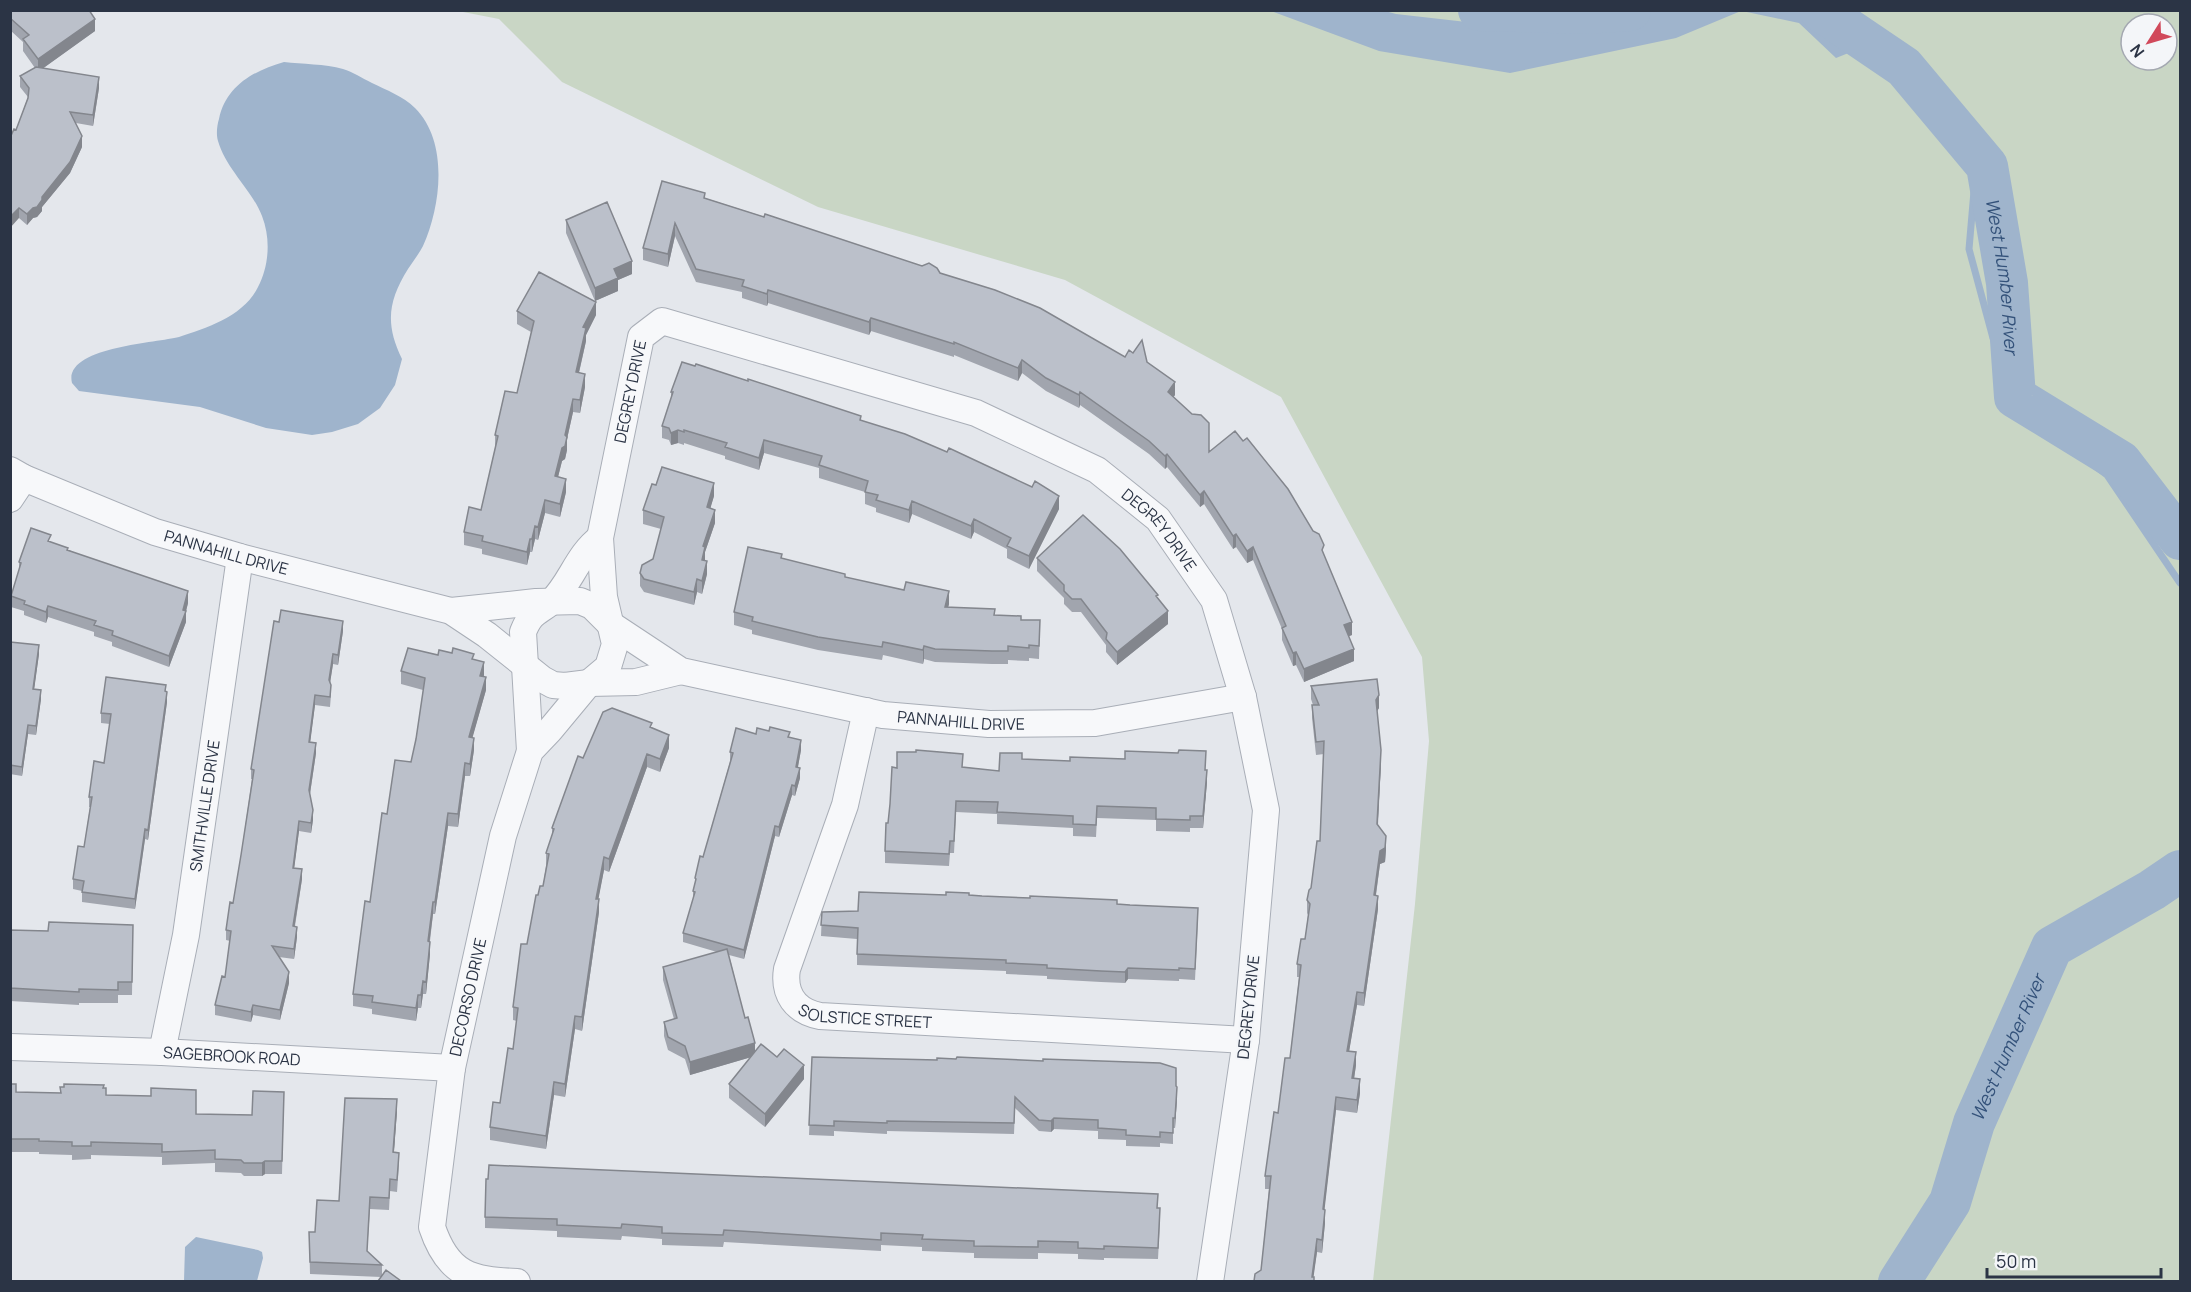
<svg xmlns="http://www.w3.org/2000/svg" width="2191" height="1292" viewBox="0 0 2191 1292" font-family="Manrope,sans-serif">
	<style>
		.green { fill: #c9d6c5; fill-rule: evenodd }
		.water { fill: #9fb4cc }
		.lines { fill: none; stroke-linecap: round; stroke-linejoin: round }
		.stream { stroke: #9fb4cc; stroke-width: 7 }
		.river { stroke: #9fb4cc; stroke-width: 42 }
		.street-casing { stroke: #a9aeb7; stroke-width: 28 }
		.street { stroke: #f7f8fa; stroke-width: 26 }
		.wall { fill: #a1a5ae }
		.shaded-wall { fill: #83868d }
		.building { fill: #bbc0ca; stroke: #83868d; stroke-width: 1.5 }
		.labels { text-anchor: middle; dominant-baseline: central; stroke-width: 4.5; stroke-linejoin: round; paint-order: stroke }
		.street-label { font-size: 16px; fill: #2b3445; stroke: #f4f6f9 }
		.water-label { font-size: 18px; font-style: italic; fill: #34527a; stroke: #f4f6f9 }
	</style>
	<rect width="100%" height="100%" fill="#e4e7ec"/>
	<path class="green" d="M458,11h1722v1270h-807l42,-377 14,-163 -7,-84 -141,-260 -216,-117 -247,-73 -256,-125 -63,-63zM2131,24h36v36h-36z"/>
	<path class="water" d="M1271,11h114l11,3 97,11 53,-14h195l-65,27 -166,35 -131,-22z
		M1742,11h95l19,17 5,20 -25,10 -37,-35z
		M284,62c18,2 41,2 59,7 10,3 19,9 29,14 14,7 31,13 43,25 34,34 26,98 8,138 -4,8 -10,15 -15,23 -20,32 -23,55 -6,90l-7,26 -15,23 -22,16 -26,8 -20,3 -46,-7 -66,-21 -121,-16 -7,-8c-9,-36 84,-40 107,-46 28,-9 65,-21 79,-50 11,-21 13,-48 4,-71 -10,-26 -36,-47 -44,-75 -2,-6 -1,-16 1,-22 7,-33 34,-48 65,-57z
		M196,1237l62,13 4,2 1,6 -6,23h-73l1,-34z"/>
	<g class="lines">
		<path class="stream" d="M1861,48l95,92 20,28 -7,81 24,89 38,80 76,57 73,108
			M1911,1282l42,-55 13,-98 32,-98 40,-62 69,-55 73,-35"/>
		<g class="river">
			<path d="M1479,10l105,3 46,-3"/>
			<path id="s1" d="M1820,10l84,57 83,99 20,117 8,114 106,65 59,77"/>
			<path id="s2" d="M1899,1282l51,-80 24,-79 78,-176 100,-57 28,-19"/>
		</g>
		<g class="street-casing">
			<g id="street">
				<path id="s3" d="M10,470l14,8 131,54 85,25 211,54 36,24 55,44 11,6 12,1 24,-3 47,-1 45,-11"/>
				<path d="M10,499l14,-21"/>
				<path id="s4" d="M451,611l85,-9 44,-1 12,5 18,18 71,47 202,44 106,9 106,-1 148,-26"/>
				<path id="s5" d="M866,711l-21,94 -58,164c-4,25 8,42 33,47l426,24"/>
				<path d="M530,751l-7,-119c8,-20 13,-18 28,-30 19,-17 26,-47 49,-64"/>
				<path id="s6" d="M10,1047l152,5 290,16"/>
				<path id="s7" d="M162,1052l24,-117 54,-378"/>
				<path id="s8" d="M517,1282c-46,-2 -69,-7 -85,-55l20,-159 51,-232 27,-85 20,-21 39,-47 19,-16 7,-23 -11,-47 -4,-59 41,-201 21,-16 314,92 121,57 61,49 56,81 29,97 23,113 -20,230 -36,242"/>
			</g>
		</g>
		<use href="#street" class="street"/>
	</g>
	<path class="wall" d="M10,10l85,21 -52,37 56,20 -6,38 -17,-3 6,24 -12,26 -28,34v4l-5,6 -4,1 -6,7 -8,-7 -3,-88 12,-33 -8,-10v-11l15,-8 -12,-17v-9l-13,-12z
		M705,198l235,75 185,84 22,5 28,33 -2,2 36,55 115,103 28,80 -3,1 5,25 -50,21 -8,-17 -3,1 -11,-26v-11l-29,-69 -6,3 -11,-16 -3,2 -29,-45 -4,3 -33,-40 -2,2 -16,-15 -69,-49 -1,3 -33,-17 -24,-18 -4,8 -64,-26v2l-83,-26 -2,4 -101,-32 -1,3 -25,-8v-6l-46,-10 -21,-46 -7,31 -25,-7v-12z
		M566,220l66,54 -14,6v11l-23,10 1,14 -10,20v6l-7,32 6,14 -5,26 -7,-1 -6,27v11l-2,9 -3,2 -4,16 8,15 -6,25 -15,-4 -7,27 -3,-1 -3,13h-2l-3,13 -45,-11v-5l-18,-4v-13l17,-22 14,-62v-13l22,-42 14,-61 -14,-8v-13l78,-10 -29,-68z
		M671,392l190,28 198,89 -30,60 -22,-11v-9l-33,-17 -3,7 -59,-25 -3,9 -33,-11v-4l-11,-4v-12l-46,-14v-10l-55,-15 -5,17 -34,-11v-3l-41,-13v2l-6,-2 -7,2 -2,-5 -7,-2v-12l9,-28z
		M714,496l-4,12 5,15 -10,29v9l2,13 -5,20 -5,-2 -3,13 -50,-13 -4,-6v-13l13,-14 8,-30 -18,-5v-14z
		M51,542l137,61 -2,8v11l-17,45 -57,-21v-4l-18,-6v-4l-46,-15 -2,6 -22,-8v-4l-13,-4v-11l8,-24v-10z
		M782,558l63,19 104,27 -1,3 73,13h19l-1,39 -10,-1v3l-21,-1v4h-16l-57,-2 -11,-3 -1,5 -40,-9 -1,5 -64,-10 -66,-16v-4l-18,-5v-13z
		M1037,558l121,40 10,26 -51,41 -11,-13v-7l-25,-33h-9l-8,-8v-6l-27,-27z
		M343,631l-5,34 -5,-1 -3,18 1,13 -1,12 -15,-2 -5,37 6,11 -6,41 3,26 -2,13 -12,-2 -5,37 8,11 -7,47 2,11 -3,22 -15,-2 10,26 -9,37 -27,-5 -2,7 -36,-7v-10l10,-28 5,-36 -4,-1v-10l7,-27 8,-48 11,-76h-1v-10z
		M10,642l29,12 -5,35 7,10 -5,36 -8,-1 -6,42 -12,-2z
		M474,660l10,15 2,15 -14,48 2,12 -4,26h-5l-7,51 -10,-1 -13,88h-2l-3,27v13l-4,40h-3l-2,14h-3l-2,13 -44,-7v-5l-19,-3v-12l34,-180 24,-52 5,-23 7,-49 -22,-6v-13z
		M1311,686l68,22 -2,3 4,52 -3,62 8,25 -1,12 -5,2 -4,31 2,14 -14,97 -7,-1 -8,46 7,14 -2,14 6,14 -3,20 -21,-3 -12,100 1,13 -3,30 -5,-1 -4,25 1,4 -53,-11 8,-81h-4v-13l25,-118 9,-81h-2v-13l8,-25 3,-24 -1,-2v-13l4,-12 9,-47 4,-87 -8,1 -4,-37v-13h1l-2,-6z
		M166,692l1,10 -19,138 -3,-1 -10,70 -53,-7v-11l-9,-2v-10l11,-32 6,-40h-1v-10l15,-34 6,-39 -9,-1v-10z
		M652,728l17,20 -9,24 -13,-5 -38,105 -5,-2 -6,29 1,13 -17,119 -7,-2 -10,68 -11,-2 -8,54 -56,-9v-13l10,-24 13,-54 4,-28 -4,-1v-13l25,-112 5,-9 3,-20v-13l6,-18v-7l31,-70z
		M756,734l34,3 11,13 -3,17 2,11 -5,18 -3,-1 -13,42 -4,-1 -31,123 -15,-4 16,63 10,34 49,27 -39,48 -36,-29v-14l22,-27 -61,18 -5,-16 -17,-9 -4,-14v-14l10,-3 -11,-39v-13l54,-15 -34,-10v-9l10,-33v-9l2,-7v-6l8,-21 27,-95v-10z
		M1022,759l184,11 1,12 -4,46h-13v4l-34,-1v-11l-59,-2 -1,19 -23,-1v-8l-76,-4v-10l-41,-2 -2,41h-4l-1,13 -64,-3v-12l3,-28 9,-55 66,-1 36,4z
		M946,895h23l13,1 135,8 81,15 -3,61 -16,-1v2l-51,-2 -3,4 -24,-1 -54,-3v-3l-41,-2v-3l-149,-6v-26l-36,-3 1,-24 36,-1z
		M133,925l-1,70h-14v8h-39v2l-69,-4v-71l38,1z
		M812,1057l364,29 1,11 -2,31h-2v16l-13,-1v4l-34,-1v-6l-28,-1v-8l-44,-2 -3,3 -12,-1 -24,-23 -1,26 -127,-3v3l-53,-3v5l-25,-1z
		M10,1084l6,8 45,1 42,-5 3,7 90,19 56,1 32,-23 -2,82h-17l-3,2h-18l-3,-3 -26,-1v-9l-53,2v-8l-71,-2v4l-19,1v-5l-33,-1v-2h-29z
		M397,1111l-3,41 5,12 -2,28 -7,-1 -1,19 -19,-1 -3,43 15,13v11l-1,1 -71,-3 -1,-42h6l24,-31z
		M1158,1208l2,12 -2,39 -54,-1v2l-26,-1v-5l-40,-1v6l-64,-1v-5l-52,-2v-4l-41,-2v6l-157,-9 -1,5 -61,-2v-6l-40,-3 -1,4 -64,-3v-6l-72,-3v-11z"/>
	<path class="shaded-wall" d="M95,19v12l-57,41v-13z
		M99,77v11l-6,38v-11z
		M82,136v11l-12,26 -28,34v4l-5,6 -4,1 -6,7v-11l15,-17z
		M19,208v10l-9,10v-11z
		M675,223v13l-7,31v-13z
		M632,261v13l-14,6v11l-23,10v-13l19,-19z
		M768,290v13l-1,3v-12z
		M596,302v13l-10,20v6l-10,44v-13l7,-45z
		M871,318v13l-2,4v-13z
		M1022,360v13l-4,8v-13z
		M585,374v13l-5,26v-13z
		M1175,382v13l-7,10v-13z
		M1080,392v13l-1,3v-13z
		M573,399v13l-6,27v11l-2,9 -3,2 -7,28v-13z
		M678,430v13l-7,2v-12z
		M764,440v13l-5,17v-12z
		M1167,454v13l-2,2v-13z
		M566,479v13l-6,25v-13z
		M714,483v13l-7,24v-13z
		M1204,491v13l-4,3v-12z
		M1059,496v13l-30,60v-13z
		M545,500v13l-7,27v-13z
		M912,501v13l-3,9v-13z
		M715,510v13l-10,29v8l-3,13 1,-27z
		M974,519v13l-3,7v-13z
		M535,526v13l-3,13v-13z
		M1236,534v13l-3,2v-13z
		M530,539v13l-3,13v-13z
		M1253,547v13l-6,3v-12z
		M707,561v13l-5,20v-13z
		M697,579v13l-3,13v-13z
		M188,591v12l-2,8v11l-17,45v-11l14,-46z
		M949,591v13l-4,16v-13z
		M48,606v11l-2,6v-11z
		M1168,611v13l-51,41v-13z
		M343,621v10l-5,34v-10z
		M1352,622v13l-8,3v-13z
		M39,645v9l-6,44v-9z
		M924,646v13l-1,5v-14z
		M1354,649v12l-50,21v-13z
		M1296,652v13l-3,1v-13z
		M333,654v10l-4,26v-10z
		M484,662v13l-4,13v-12z
		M486,677v13l-17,60v-13z
		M41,690v9l-5,36v-9z
		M167,692v10l-19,138v-10z
		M315,695v10l-6,47v-10z
		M1379,695v13l-3,5v-13z
		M28,725v9l-6,42v-9z
		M669,735v13l-9,24v-13z
		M474,738v12l-4,26v-12z
		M801,740v10l-5,27v-10z
		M316,743v10l-7,47v-10z
		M1381,750v13l-4,74v-13z
		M647,754v13l-38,105v-13z
		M465,763v13l-7,51v-13z
		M800,768v10l-5,18v-10z
		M1207,770v12l-4,46v-12z
		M792,785v10l-13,42v-10z
		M313,810v10l-2,13v-10z
		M448,813v13l-13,88v-12z
		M299,821v10l-6,47v-10z
		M775,826v10l-31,123v-9z
		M145,829v10l-10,70v-10z
		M1386,836v14l-1,12 -5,2 -6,44v-13l6,-44z
		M604,857v13l-8,42v-13z
		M302,869v10l-9,57v-10z
		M1378,896v13l-14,97v-13z
		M599,899v13l-17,119v-14z
		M433,902v12l-5,39v-12z
		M297,927v10l-3,22v-10z
		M430,942v12l-4,40v-12z
		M1128,968v11l-3,4v-11z
		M289,972v11l-9,37v-10z
		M423,981v13l-2,14v-13z
		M1357,992v13l-10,59v-13z
		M418,995v13l-2,13v-13z
		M253,1005v10l-2,7v-10z
		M575,1016v13l-10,68v-13z
		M755,1043v13l-65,19v-13z
		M1356,1052v13l-4,27v-14z
		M804,1065v14l-39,48v-13z
		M1360,1079v14l-3,20v-13z
		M554,1082v13l-8,54v-13z
		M1177,1087v10l-2,31v-10z
		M1336,1097v13l-13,113v-14z
		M397,1099v12l-4,53v-12z
		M1054,1118v11l-3,3v-11z
		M265,1161v13l-3,2v-13z
		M1325,1210v13l-3,30v-13z
		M1317,1239v13l-4,29 -1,-4z"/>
	<path class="building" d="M10,10h79l6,9 -57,40 -15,-20 6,-4 -19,-17z
		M36,67l63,10 -6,38 -23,-3 12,24 -12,26 -28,35v3l-5,7 -4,1 -6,6 -8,-6 -9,9v-79l4,-9 2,1 12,-32 1,-10 -9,-12z
		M662,181l43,12 -1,5 60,19 1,-3 157,52 7,-3 8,5 3,5 55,17 45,18 85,49 4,-7 4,3 9,-13 5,22 28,20 -7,10 24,22 9,1 8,8v29l26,-21 8,10 4,-3 41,51 25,42 6,3 5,11 -2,5 30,72 -8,3 10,24 -50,20 -8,-17 -3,1 -11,-25 4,-2 -33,-79 -6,4 -11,-17 -3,2 -29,-45 -4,4 -33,-41 -2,2 -16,-15 -69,-49 -1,3 -33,-17 -24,-18 -4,8 -64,-26v2l-83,-26 -2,4 -101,-32 -1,4 -25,-8 2,-6 -48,-11 -21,-46 -7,31 -25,-6z
		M607,202l25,59 -18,8 4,9 -23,10 -29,-68z
		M539,272l57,30 -13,25 3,1 -10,44 9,2 -5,26 -7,-1 -8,36 2,2 -2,9 -3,2 -7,28 11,3 -6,25 -15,-4 -7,27 -3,-1 -3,13h-2l-3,13 -45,-11 1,-5 -19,-4 5,-25 12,3 17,-74 -3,-1 10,-44 12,2 17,-72 -17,-10z
		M682,362l13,4 1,-2 52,17v-2l113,37 -1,4 45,14 42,18 2,-4 83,39 3,-6 24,15 -30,60 -22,-10 4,-8 -37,-19 -3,7 -59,-25 -3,9 -33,-10 2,-5 -13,-3 3,-11 -49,-16 3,-9 -58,-16 -5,18 -34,-11 2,-4 -43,-13v2l-6,-2 -7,3 -2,-5 -7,-2 11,-34h-2z
		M662,467l52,16 -7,24 8,3 -12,36 2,1 -3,13 5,1 -5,20 -5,-2 -3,13 -50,-13 -4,-6 2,-8 11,-6 11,-42 -21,-7 9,-26 4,1z
		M1083,515l37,34 38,46 -2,1 12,15 -51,41 -11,-13 1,-6 -26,-34h-9l-8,-8v-6l-27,-27z
		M31,528l20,7 -3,6 20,7 -1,2 121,41 -5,19 3,1 -17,45 -57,-21 1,-4 -19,-6 2,-4 -48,-15 -2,6 -22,-8 1,-3 -14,-5 10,-33 -2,-1z
		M748,547l34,7 -1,4 64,16v3l59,13 2,-8 43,9 -4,16 50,2 -1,6 27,1v4h19l-1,26 -10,-1v3l-21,-2v5h-16l-57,-2 -11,-3 -1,4 -40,-8 -1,5 -64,-10 -66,-16 1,-4 -19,-5z
		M281,610l62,11 -5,34 -5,-1 -4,26 2,5 -1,12 -15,-2 -6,47 7,1 -7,47 4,20 -2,13 -12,-2 -6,47 9,1 -9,57 4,1 -3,22 -22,-3 17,26 -9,38 -27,-5 -2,7 -36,-7 7,-29 3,1 6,-46 -5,-1 4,-28 3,1 8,-48 13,-85 -3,-1 23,-148 5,1z
		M10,642l29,3 -6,44 8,1 -5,36 -8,-1 -6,42 -12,-2z
		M408,648l30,7 1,-5 13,3 1,-5 21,6 -2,5 12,3 -4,14 6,1 -17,60 5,1 -4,26 -5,-1 -7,51 -10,-1 -13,89h-2l-5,39 2,1 -4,40 -3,-1 -2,14h-3l-2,13 -44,-6 1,-6 -20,-2 12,-93 5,1 12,-89 5,1 8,-54 16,2 5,-23 9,-61 -24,-7z
		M106,677l60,8 -1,6 2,1 -19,138 -3,-1 -10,70 -53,-7 2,-11 -11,-2 5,-33 6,1 8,-50h-3l5,-36 10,2 7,-49 -10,-1z
		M1377,679l2,16 -3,5 5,50 -4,74 9,12 -1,12 -5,3 -6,44 4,1 -14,97 -7,-1 -10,59 9,1 -4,26 8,1 -3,21 -21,-3 -13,112 2,1 -3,30 -5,-1 -5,38h2v4h-60l1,-7 6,-4 10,-94h-6l9,-64 4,1 7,-55h5l11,-93 -4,-1 4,-25h4l5,-35 -3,-4 2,-10 2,-2 6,-47h3l4,-100 -8,1 -4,-37h7l-8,-19z
		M612,708l40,15 -2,4 19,8 -9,24 -13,-5 -38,105 -5,-2 -8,42h3l-17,118 -7,-1 -10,68 -11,-2 -8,54 -56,-9 3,-25 7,1 8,-55 5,1 5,-41 -5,-1 8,-63h6l9,-49h2l2,-9h3l6,-32 -3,-1 8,-24 -2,-1 26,-72 5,2 20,-46z
		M770,727l20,5 -2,5 13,3 -5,27 4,1 -5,18 -3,-1 -13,42 -4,-1 -31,124 -61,-17 12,-41 -2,-1 3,-12 -1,-1 5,-22 3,1 30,-104 -3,-1 6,-24 20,6 1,-6 12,3z
		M916,750l47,4 -1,13 37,4 1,-18h22v6l48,2v-4l55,2v-8l53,2 1,-3 27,1 -1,19h2l-4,46h-13v4l-34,-1v-11l-59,-2 -1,19 -23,-1v-8l-76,-4 1,-10 -42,-1 -2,40h-4l-1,13 -64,-3 1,-28h2l2,-19 2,-37 5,1v-16h19z
		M859,892l87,3v-3l23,1v2l13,1 48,2v-2l87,4v4l13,1 68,3 -3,61 -16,-1v2l-51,-2 -3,4 -24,-1 -54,-3v-3l-41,-2v-3l-149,-6 1,-26 -37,-3 1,-13 36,-1z
		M49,922l84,3 -1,57h-14v8l-39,-1v3l-69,-4v-58l38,1z
		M727,949l18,69 3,-1 7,26 -65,19 -5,-16 -17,-9 -4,-15 13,-4 -14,-51z
		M761,1044l16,13 7,-8 20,16 -39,49 -36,-30z
		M812,1057l125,3v-2l19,1 1,-2 86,4v-2l117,4 16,5v18l1,1 -2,31h-2v15l-13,-1v5l-34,-2v-5l-28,-2v-8l-44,-2 -3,3 -12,-1 -24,-23 -1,26 -127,-2v2l-53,-2v5l-25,-1z
		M10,1084h6v8l45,1 -1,-6h4v-3l40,1 -1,3h3v7l45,1v-8l45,2v24l56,1 1,-24 31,1 -2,69h-17l-3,2h-18l-3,-3 -26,-1v-9l-53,2v-8l-71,-2v4h-19v-4l-33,-1v-2h-29z
		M345,1098l52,1 -4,53 6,1 -2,27 -7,-1 -1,19 -19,-1 -3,54 15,14 -72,-3 -1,-30h6l2,-32 22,1z
		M489,1165l669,29 -1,14h3l-2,40 -54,-2v3l-26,-1v-6l-40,-1v6l-64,-1v-5l-52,-2 1,-4 -42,-2v7l-157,-10 -1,5 -61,-2v-6l-40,-3 -1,4 -64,-3v-6l-72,-2 1,-38h2z
		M386,1270l15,11h-23z"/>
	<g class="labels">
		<g class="street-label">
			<text stroke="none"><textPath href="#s8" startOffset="994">DEGREY DRIVE</textPath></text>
			<text stroke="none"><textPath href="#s8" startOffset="1624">DEGREY DRIVE</textPath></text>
			<text stroke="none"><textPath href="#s3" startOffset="232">PANNAHILL DRIVE</textPath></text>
			<text stroke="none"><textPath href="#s4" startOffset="538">PANNAHILL DRIVE</textPath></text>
			<text stroke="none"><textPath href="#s7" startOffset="250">SMITHVILLE DRIVE</textPath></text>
			<text stroke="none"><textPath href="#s8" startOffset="344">DECORSO DRIVE</textPath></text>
			<text transform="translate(1248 1007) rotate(-84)">DEGREY DRIVE</text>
			<text stroke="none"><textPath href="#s5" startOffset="380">SOLSTICE STREET</textPath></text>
			<text stroke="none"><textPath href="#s6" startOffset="222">SAGEBROOK ROAD</textPath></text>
		</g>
		<g class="water-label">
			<text stroke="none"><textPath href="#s1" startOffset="342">West Humber River</textPath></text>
			<text stroke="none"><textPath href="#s2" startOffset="260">West Humber River</textPath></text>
		</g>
	</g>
	<rect width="2191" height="1292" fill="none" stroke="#2b3445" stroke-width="24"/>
	<g transform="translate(2149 42) rotate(233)"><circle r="28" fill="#f4f6f9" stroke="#a4a8b1" stroke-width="1.5"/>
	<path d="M0-4.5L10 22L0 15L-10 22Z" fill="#d1495b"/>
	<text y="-9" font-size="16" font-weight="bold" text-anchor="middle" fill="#2b3445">N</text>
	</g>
	<path d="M1987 1268v9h174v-9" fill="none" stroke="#2b3445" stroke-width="3"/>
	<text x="1996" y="1268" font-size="18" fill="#2b3445" stroke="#f4f6f9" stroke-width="4.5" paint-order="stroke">50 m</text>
</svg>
